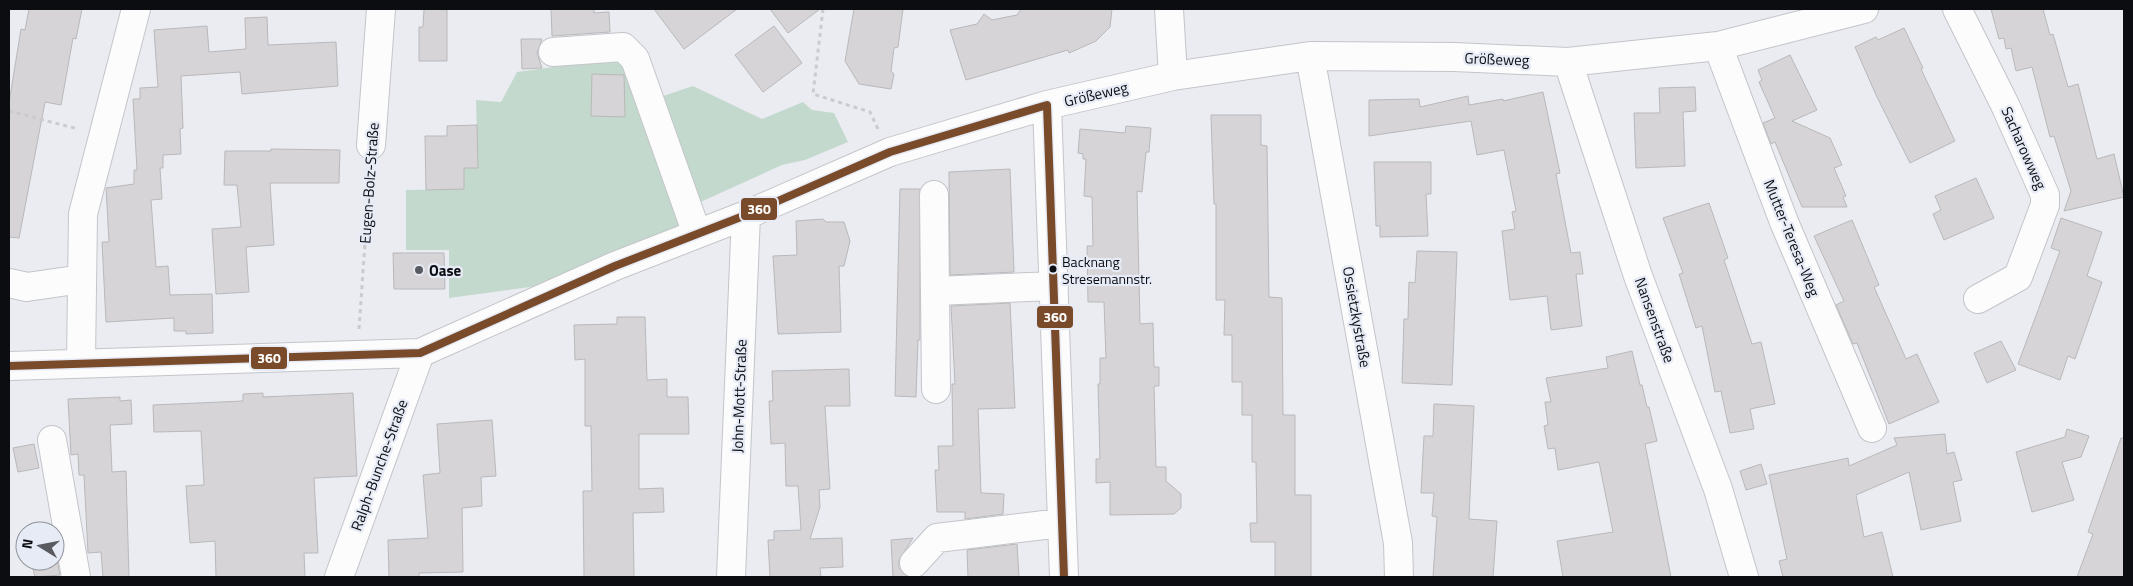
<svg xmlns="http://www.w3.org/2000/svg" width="2133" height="586" viewBox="0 0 2133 586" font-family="'Titillium Web',sans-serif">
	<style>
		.green { fill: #c4d9cd }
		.building { fill: #d6d4d6; stroke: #b9b8ba }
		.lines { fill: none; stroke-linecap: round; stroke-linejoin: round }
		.minor-casing { stroke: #c3c5c9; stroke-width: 30 }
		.path { stroke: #cbcbcd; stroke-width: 3; stroke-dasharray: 4 4; stroke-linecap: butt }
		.minor { stroke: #fcfcfd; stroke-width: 28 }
		.bus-1-casing { stroke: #e6ebf6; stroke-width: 11 }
		.bus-1 { stroke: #7a4b2a; stroke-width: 8 }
		.bus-dot { fill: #0b0d11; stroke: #e6ebf6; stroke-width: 2 }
		.poi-dot { fill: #595b60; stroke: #e6ebf6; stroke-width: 2 }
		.labels { text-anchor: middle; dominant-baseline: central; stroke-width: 4.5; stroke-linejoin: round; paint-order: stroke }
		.bus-label { font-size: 14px; fill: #0b0d11; stroke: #e6ebf6; text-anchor: start }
		.street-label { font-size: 15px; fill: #0b0d11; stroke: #e6ebf6 }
		.poi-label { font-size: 15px; font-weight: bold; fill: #0b0d11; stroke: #e6ebf6; text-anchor: start }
		.line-badge { stroke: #e6ebf6; stroke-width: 2 }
		.badge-label { font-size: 14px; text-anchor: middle; font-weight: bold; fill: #fff }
	</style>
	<rect width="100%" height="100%" fill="#eaecf2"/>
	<path class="green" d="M612,59l12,7 60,156 -27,17 -98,44 -110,15v-48h-43v-60l58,-1v-21h14l-2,-68 25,2 16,-30z
		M693,86l69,33 41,-17 9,8 22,3 14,29 -43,18 -23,5 -86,39 -39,-106z"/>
	<path class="building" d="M29,9h53l-6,30 -3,-1 -12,67 -16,-3 -26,136 -10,-1v-134l12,-74 4,1z
		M424,9h23v52h-28v-34h4z
		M551,9h43v4l15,-1 1,20 -58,4z
		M654,9h83l-53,40z
		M770,9h50l-32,24z
		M854,9h49l-5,38 -4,1 -3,23 3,3 -3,15 -32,-5 -14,-23z
		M1021,9h91l-2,18 -14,14 -27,12 -1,-3 -102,30 -16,-50 27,-6 7,-10 8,6 25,-5z
		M1991,9h52l7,26 3,-1 15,53 10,-3 19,75 17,-5 10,43 -60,14 7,-20 -17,-55 -4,1 -18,-70 -16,4 -5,-23 -5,1 -2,-11 -5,1z
		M267,17l1,28 68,-3 2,44 -96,8 -2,-22 -59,4 2,52 -3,1 1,25 -18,1v13h-3l2,31 -11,1 5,67 12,-1 2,29 42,-1 1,39 -27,1v-3h-12v-13l-68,4 -4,-80h7l-3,-54 28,-4v-14h3l-4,-71h7v-11l18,-1 -4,-57 53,-4 2,26 37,-3 -1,-31z
		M774,26l28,37 -39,29 -28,-37z
		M1904,28l19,40 -2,1 34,72 -45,22 -34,-68 -21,-48 21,-10 2,3z
		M521,39h21l-5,14 5,15 -20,1z
		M1790,55l27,55 -25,11 38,17 12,27 -8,3 12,28 -3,1 4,10h-45l-27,-65 -4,2 -8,-21 12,-5 -16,-36 3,-2 -4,-10z
		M592,74l32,1 1,42 -34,-1z
		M1695,87l1,24 -13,1 2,54 -49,2 -2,-55h26l-1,-25z
		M1543,92l17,81 -4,1 15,79 9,-1 3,22h-7l6,52 -31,4 -4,-34 -37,4 -8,-69 13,-2 -3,-17 4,-1 -12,-61 -27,5 -6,-34 -102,15v-36l50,-1 1,8 48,-11 1,9 34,-6v2z
		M1211,115h50v30l6,1 2,151 13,1 1,117h12v80h16v82h-36v-35h-24l-1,-19h7l-1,-61h-4v-47h-10v-33h-10v-47h-8l1,-35h-9v-96h-2z
		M477,125l1,43h-14v21l-38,1 -1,-54h22v-10z
		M1126,126l25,2 -2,24h-3l-4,40 -5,-1 3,133 13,-1 1,44h5v19h-5l2,81h10v14l15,13v14l-7,6 -64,1v-33l-14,1v-24h4l-2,-75h2v-26h6l-2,-56h-16l-1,-56h6l-1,-49 -8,-1 2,-37h-3v-5l-5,-1 2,-24 45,4z
		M271,149l69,1 -1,33h-69l4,62 -28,2 3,45 -33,2 -4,-65 29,-2 -4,-42h-13l1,-34h46z
		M1374,162h57v32h-5l2,42 -48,1v-11h-4z
		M1010,169l4,103 -64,3 -1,-103z
		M1976,178l18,40 -50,22 -11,-26 8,-4 -6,-14z
		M900,189h20v151h-2l-2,57 -21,-1z
		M1709,203l19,55 -4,2 28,84 9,-2 14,62 -25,5 4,20 -24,4 -9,-42 -6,1 -13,-66 -6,2 -17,-54 4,-1 -20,-55z
		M2061,218l41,14 -15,44 15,6 -27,77 -7,-3 -8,24 -42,-16 42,-113 -9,-3z
		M823,219l3,3h18l6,19 -6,25h-5l2,66 -63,2 -5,-78 24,-1 -1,-34z
		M1852,220l27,65 -5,2 32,72 11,-5 22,48 -50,22 -32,-81 -4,1 -17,-39 8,-4 -30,-65z
		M1417,251l40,1 -5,133 -50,-2 2,-64h4l1,-37 6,1z
		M393,253h51l1,36h-51z
		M1010,303l5,105 -37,1 3,84 23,1 -1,20 -38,5v-7h-28l-2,-42h4l-1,-24h15l-1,-62h3l-4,-78z
		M617,317h28l2,63 20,-1v18h21l1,37h-50v55l24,-1 1,24 -31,1 1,64h-50l-1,-86h9l-1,-65h-6v-67l-10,1 -1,-35 43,-1z
		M2001,341l15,29 -29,13 -13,-30z
		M1632,351l8,34h2l5,22h2l8,34 -12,3 26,133h-108l-6,-36 56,-9 -14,-70 -41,8 -3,-22 -7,1 -4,-23 4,-1 -3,-23h6l-5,-24 62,-10 -2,-11z
		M849,369l1,37h-25l5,83 -11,1 1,17 -10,32 32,-1 1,29 -23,1 1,9h-51l-2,-37h6v-9l27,-1 -3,-44h-12l-1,-43 -14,1 -2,-43h4l-1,-30z
		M263,393v4l90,-4 4,83 -43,2 4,75h-14l1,24h-89l-1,-36 -25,2 -4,-57 18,-1 -3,-54 -47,1 -1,-27 90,-4v-7z
		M120,397v4l11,-1 1,24 -22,1 2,47 14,-1 3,106h-26l-2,-25 -13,1 -4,-78h-5l-1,-21 -7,1 -3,-56z
		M1434,404l40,2 -5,113 28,2 -4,56h-60l4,-60 -5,-1 2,-23h-13l3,-57h9z
		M492,420l4,56 -15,1 1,29 -20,2 1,64 -44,1v4h-30l-1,-37 40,-2 -5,-63 17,-2 -3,-49z
		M2067,429l22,7 -8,21 -19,5 12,38 -42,12 -16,-60 49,-15z
		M1945,434l2,20 7,-2 8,28 -9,2 8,39 -40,9 -12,-58 -53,23 8,42 18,-5 11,45h-110l-4,-16 8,-2 -18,-84 79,-17 1,8 48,-21 -3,-7z
		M2121,438h3v139h-47l16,-43 -5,-2z
		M34,444l5,24 -21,4 -5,-24z
		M1761,464l6,20 -21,6 -6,-19z
		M51,526l1,5h-23z
		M913,538l-14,22v8l10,9h-16l-2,-37z
		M1017,544l2,33h-51l-1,-27z
		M55,548l5,27 -25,2 -4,-16h24z"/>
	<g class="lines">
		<g class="minor-casing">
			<path id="minor" d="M1169,9l4,67
				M1957,9l49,98 39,88v10l-27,72 -40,22
				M1718,46l66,176 88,206
				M553,52l70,-5 12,12 62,175
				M1310,56l88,487 1,34
				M1568,62l70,214 80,213 26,88
				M1047,105l17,472
				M371,145l10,-136
				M934,195l2,194
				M9,283l18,4 55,-8
				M936,291l118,-5
				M81,362l2,-148 53,-205
				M9,366l411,-13 195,-87 131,-51 144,-63 157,-47 126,-29 137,-20 144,1 114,5 150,-16 146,-37
				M52,440l24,137
				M914,563l23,-25 124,-15
				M339,577l81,-224
				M731,577l15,-362"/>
		</g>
		<path class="path" d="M823,9l-10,85 57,18 8,17
			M9,111l69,18
			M359,329l11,-158"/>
		<use href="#minor" class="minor"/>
		<g class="bus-1-casing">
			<path id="bus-1" d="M9,366l411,-13 195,-87 131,-51 144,-63 157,-47 17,472"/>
		</g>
		<use href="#bus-1" class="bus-1"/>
	</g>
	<circle class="bus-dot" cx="1053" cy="269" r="4.5"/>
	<circle class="poi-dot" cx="419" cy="270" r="5"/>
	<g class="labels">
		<g class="bus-label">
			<text x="1062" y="261">Backnang<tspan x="1062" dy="17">Stresemannstr.</tspan></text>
		</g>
		<g class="street-label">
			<text transform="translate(1497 59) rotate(2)">Größeweg</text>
			<text transform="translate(1096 94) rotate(-13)">Größeweg</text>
			<text transform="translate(2024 148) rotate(66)">Sacharowweg</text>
			<text transform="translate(369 183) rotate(-86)">Eugen-Bolz-Straße</text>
			<text transform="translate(1792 238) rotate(68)">Mutter-Teresa-Weg</text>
			<text transform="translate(1357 317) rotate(80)">Ossietzkystraße</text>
			<text transform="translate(1655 320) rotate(70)">Nansenstraße</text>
			<text transform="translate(739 396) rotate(-88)">John-Mott-Straße</text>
			<text transform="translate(379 465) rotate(-70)">Ralph-Bunche-Straße</text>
		</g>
		<g class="poi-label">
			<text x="429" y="270">Oase</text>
		</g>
	</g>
	<g class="line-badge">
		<rect x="740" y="197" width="38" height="24" rx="5" fill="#7a4b2a"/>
		<rect x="1036" y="305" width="38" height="24" rx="5" fill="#7a4b2a"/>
		<rect x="250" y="346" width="38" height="24" rx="5" fill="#7a4b2a"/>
	</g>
	<g class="badge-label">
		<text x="759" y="214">360</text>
		<text x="1055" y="322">360</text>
		<text x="269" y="363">360</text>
	</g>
	<rect width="2133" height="586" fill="none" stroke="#0b0d11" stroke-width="20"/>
	<g transform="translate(40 546) rotate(280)"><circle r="24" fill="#e6ebf6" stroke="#8e929a"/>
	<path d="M0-4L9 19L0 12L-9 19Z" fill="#595b60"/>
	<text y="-8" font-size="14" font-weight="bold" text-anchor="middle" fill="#0b0d11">N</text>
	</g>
</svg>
